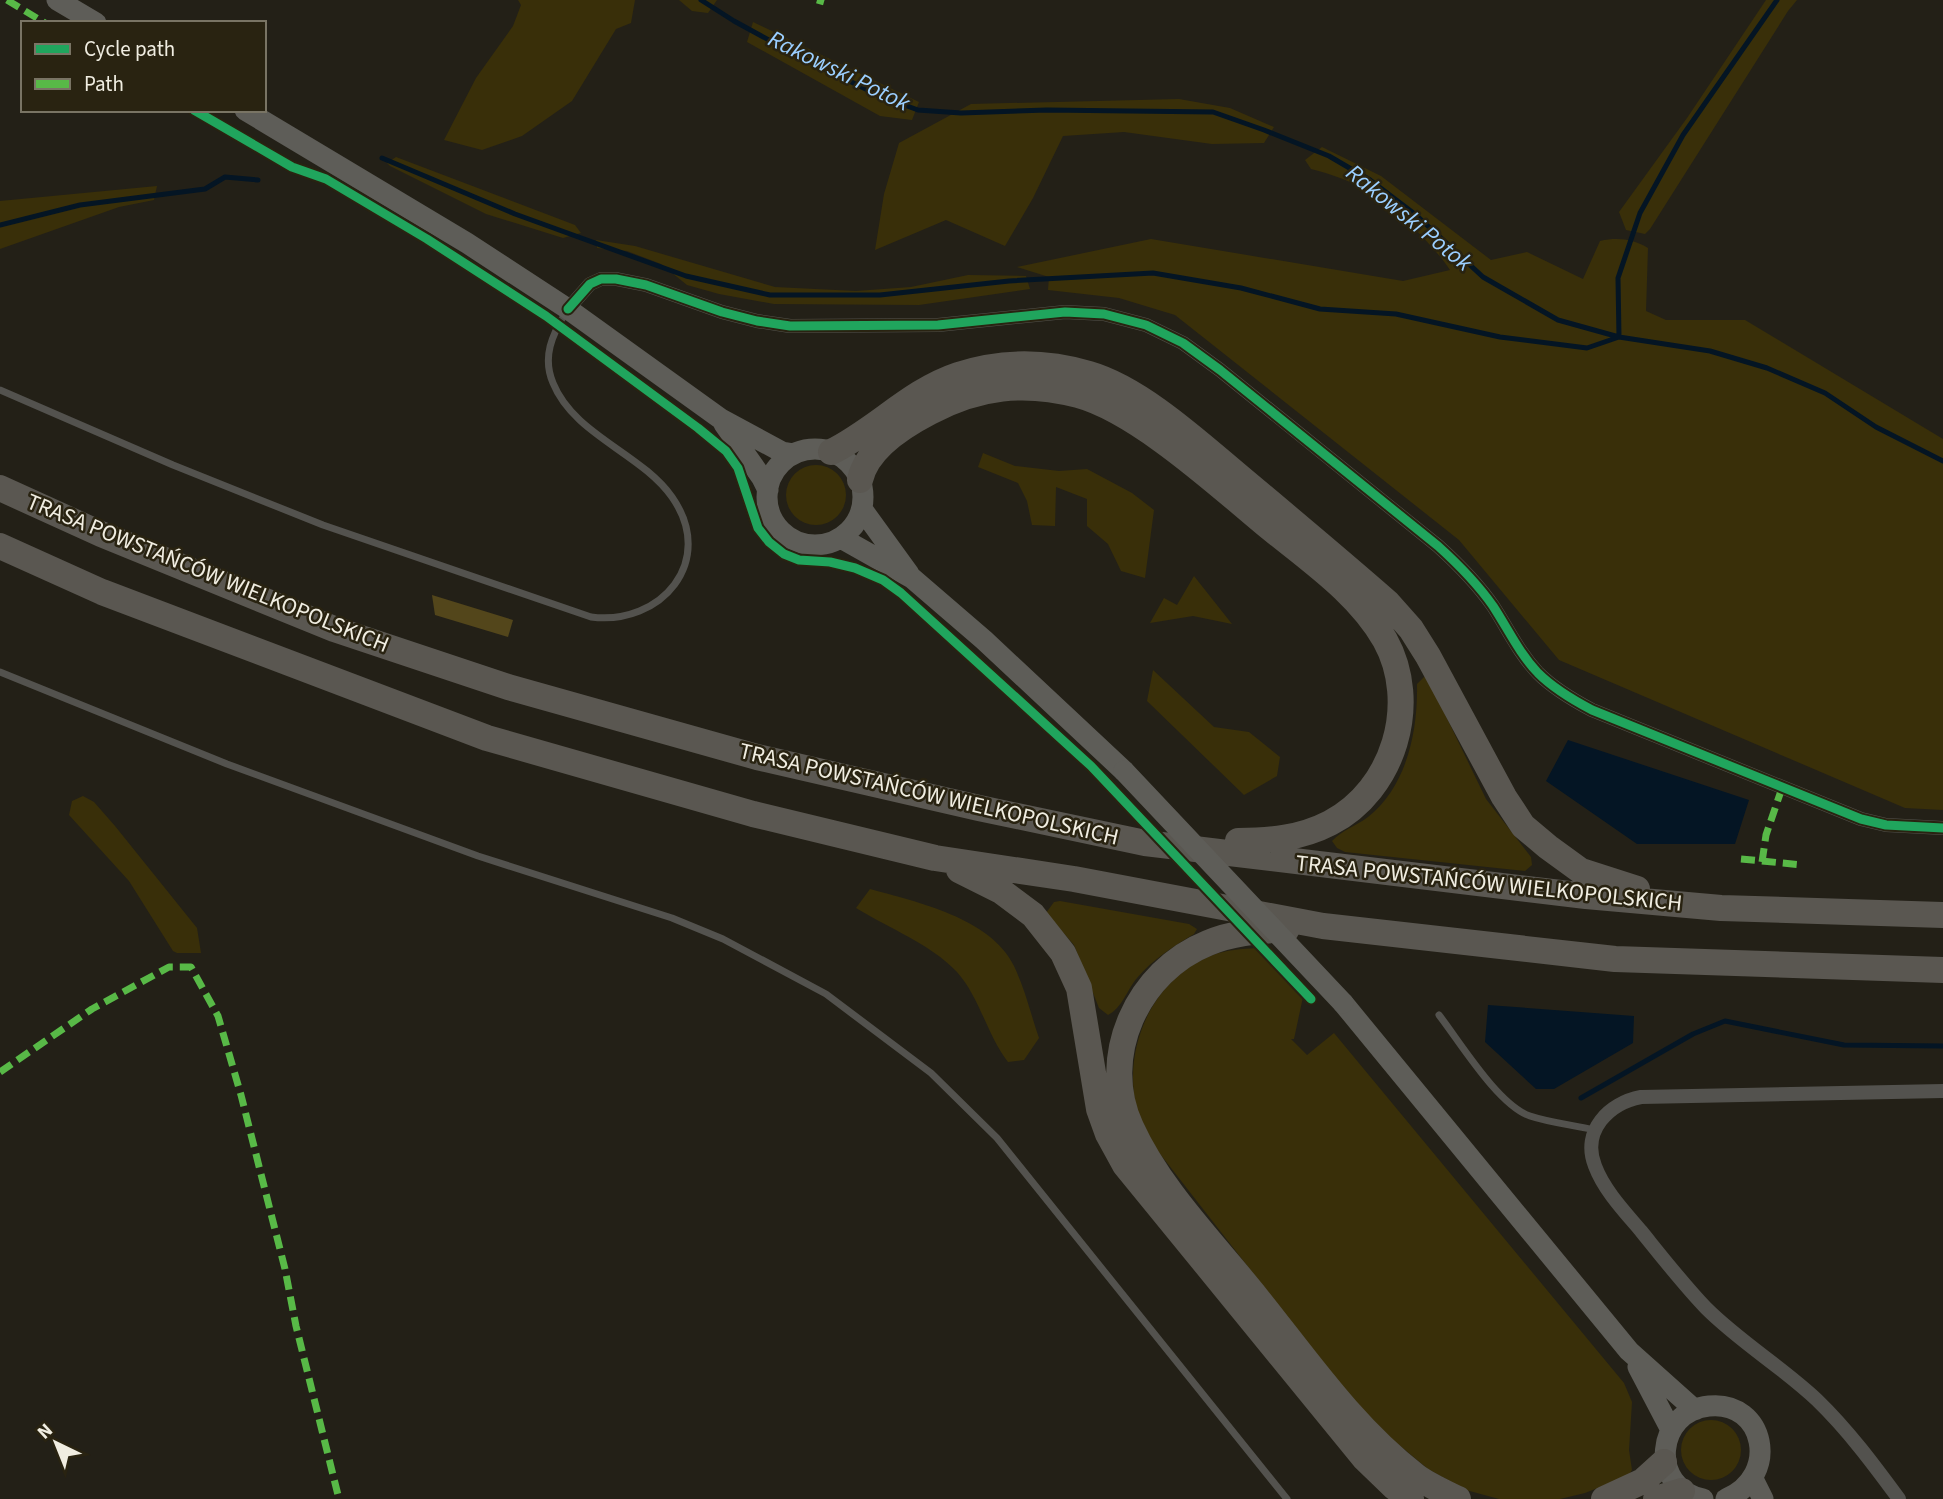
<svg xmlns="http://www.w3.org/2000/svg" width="1943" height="1499" viewBox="0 0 1943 1499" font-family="'Source Sans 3',sans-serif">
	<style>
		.green { fill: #392f09 }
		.forest { fill: #53461b }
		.water { fill: #041524 }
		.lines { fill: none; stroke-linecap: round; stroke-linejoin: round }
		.stream { stroke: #041524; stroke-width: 5 }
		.service { stroke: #53524e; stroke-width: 7 }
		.minor { stroke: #53524e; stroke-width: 14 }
		.secondary { stroke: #5e5d58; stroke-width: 21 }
		.motorway { stroke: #5a5751; stroke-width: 26 }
		.secondary-bridge { stroke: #5e5d58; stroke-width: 21 }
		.quiet { stroke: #58b947; stroke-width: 7; stroke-dasharray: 14 7; stroke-linecap: butt }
		.cycleway-casing { stroke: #292311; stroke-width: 13 }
		.cycleway { stroke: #20a55d; stroke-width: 9 }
		.labels { text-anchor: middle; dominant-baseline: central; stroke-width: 5; stroke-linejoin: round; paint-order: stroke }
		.street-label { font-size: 23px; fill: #f0ede1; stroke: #292311 }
		.water-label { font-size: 24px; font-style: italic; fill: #9bcfff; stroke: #292311 }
	</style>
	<rect width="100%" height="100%" fill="#232017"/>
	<path class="green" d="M518,0h117l-4,23 -15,6 -44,72 -50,35 -40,14 -38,-10 32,-62 37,-52 8,-21z
		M679,0h38l-9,13 -16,-2z
		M1766,0h31l-9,11 -138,218 -5,5 -19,-4 -7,-18 68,-94z
		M753,22l166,80 -7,18 -32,-4 -133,-74z
		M1179,99l51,9 44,19 -10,16 -52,1 -88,-12 -61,4 -30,62 -28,48 -59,-26 -71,30 9,-56 15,-51 72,-39z
		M1322,147l59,29 110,84 36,-8 56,27 17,-38c18,-4 33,-2 48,7l-2,63 20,9h79l198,119v371l-38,-2 -346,-148 -100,-120 -284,-225 -56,-17 -71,-8 1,-13 -32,-10 134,-28 252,42 47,-11c-14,-22 -56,-64 -78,-77 -18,-11 -41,-19 -61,-24l-6,-9z
		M396,157l179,68 6,8 -18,5 -77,-24 -96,-48 -3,-3z
		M157,186l-3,14 -35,7 -119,42v-48z
		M596,240l39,6 140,41 81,4 55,-4 57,-12 58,1 4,13 -111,16 -145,-1 -55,-10 -32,-9 -26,-21 -34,-13 -30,-3z
		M983,453l32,13 44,5 28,-2 45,24 22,17 -9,68 -24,-7 -13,-27 -21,-18v-27l-31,-12 -1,39 -23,-1 -5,-24 -9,-18 -40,-16z
		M786 495a30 30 0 1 1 60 0a30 30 0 1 1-60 0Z
		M1194,576l38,48 -39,-8 -43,7 14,-25 13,7z
		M1153,670l61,57 35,5 31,25 -3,19 -33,19 -97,-94z
		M1426,675l60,124 45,58 1,8 -7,6 -180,-19 -8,-4 -5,-7c10,-11 24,-15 36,-24 39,-31 50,-86 49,-133z
		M83,796l11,6 21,24 82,102 4,25h-24l-4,-2 -44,-70 -60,-66 3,-14z
		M870,889c47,13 121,29 144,77 11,23 17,49 25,72l-15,22 -16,2c-21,-27 -28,-64 -51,-90 -28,-29 -67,-43 -101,-64z
		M1060,901l129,23 8,5 -3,5c-20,12 -41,25 -57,44 -10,12 -15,30 -29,37l-9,-7 -25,-63 -28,-32 8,-11z
		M1256,948l47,49 -9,42h-3l16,16 27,-22 290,350 8,19 -3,48 3,20 -4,6 -43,17 -25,6h-61l-33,-9 -38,-21 -42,-35 -38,-39 -191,-245c-7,-13 -18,-29 -21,-44 -13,-60 17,-128 77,-151 13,-5 29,-6 43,-7z
		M1681 1450a30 30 0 1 1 60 0a30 30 0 1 1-60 0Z"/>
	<path class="forest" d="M432,595l81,25 -5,17 -73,-22z"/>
	<path class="water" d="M1568,740l181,60 -14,44h-98l-91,-63z
		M1488,1005l146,11 -1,27 -79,46h-18l-51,-47z"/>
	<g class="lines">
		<path class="stream" d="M701,0l33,21 66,36 80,39 38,14 43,3 86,-3 166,2 51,18 65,26 41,24 46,35 67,62 75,43 61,17 91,14 57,17 58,25 51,34 67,34
			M382,158l133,56 171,62 84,19h110l129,-14 144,-8 88,15 79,21 76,5 104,23 87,11 32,-11 -1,-59 22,-65 43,-78 94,-135
			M0,225l80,-20 125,-16 20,-12 33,3
			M1581,1098l112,-64 32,-13 119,24 99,1"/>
		<path class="service" d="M0,390l173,75 150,60 268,92c70,9 126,-56 81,-120 -31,-44 -98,-62 -119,-114 -11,-26 -1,-48 13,-71
			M0,672l227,92 251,92 194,62 51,21 103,55 105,79 66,65 290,361
			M1439,1015c21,27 59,90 91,101 21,7 44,9 65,14"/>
		<path class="minor" d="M568,309l22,-25 11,-5h15l30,6 76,27 35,9 33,5 148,-1 127,-13 39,2 42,11 37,18 37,27 218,176c21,19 39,37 55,60 15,23 26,47 45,67 16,16 35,27 54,37l269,109 25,6 57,3
			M1899,1499c-25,-34 -51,-69 -82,-99 -35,-33 -77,-58 -111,-92 -23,-24 -44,-51 -65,-77 -17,-20 -37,-41 -46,-65 -14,-35 14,-63 46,-69l302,-6"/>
		<path class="secondary" d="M57,0l39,23
			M245,110l222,133 101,66 153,110 61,33 12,2
			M724,424l38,54 6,12
			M767 497a48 48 0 1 1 96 0a48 48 0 1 1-96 0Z
			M862,509l47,65
			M841,538l71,40 72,62 140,131
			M1343,1003l286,348 66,59
			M1638,1367l33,63
			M1753,1479l10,20
			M1703,1499c-55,-12 -47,-88 6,-93 56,-6 72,70 17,93"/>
		<path class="motorway" d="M831,452c45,-22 79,-61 127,-77 43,-14 87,-14 131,-1 52,15 110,69 152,104 49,41 98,82 146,124l24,27 17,27 76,141 19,29 25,21 33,24 56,18
			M860,480c7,-32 43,-54 70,-68 48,-26 95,-31 148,-17 59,16 138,88 186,128 42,35 94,69 121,117 35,63 9,150 -55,183 -29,15 -60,18 -92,18
			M0,488l101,46 233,95 174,58 249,70 222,51 166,35 441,53 135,12 222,7
			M0,546l102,46 385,146 266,76 182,44 139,21 249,47 292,33 328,11
			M959,870l42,21 32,24 30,38 16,35 20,121 9,25 17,31 240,294 29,28 17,12
			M1287,929c-27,2 -53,3 -79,14 -70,28 -110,113 -77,184 28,62 83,117 126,171 49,61 96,130 159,178 12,9 28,16 42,23
			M1604,1499l39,-18 21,-19
			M1656,1499l26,-8"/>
		<path class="secondary-bridge" d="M1124,771l219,232"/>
		<path class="quiet" d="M7,0l38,23
			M817,0l7,2
			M1741,859l62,6
			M1762,862l4,-27 16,-47
			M0,1072l92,-63 77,-42h22l27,49 23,79 44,174 11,57 43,173"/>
		<g class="cycleway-casing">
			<path id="cycleway" d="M194,110l98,57 34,12 101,60 119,77 152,112 28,23 12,17 20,60 11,14 15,12 15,6 31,2 25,6 28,12 18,13 190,173 220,233
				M568,309l22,-25 11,-5h15l30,6 76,27 35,9 33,5 148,-1 127,-13 39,2 42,11 37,18 37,27 218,176c21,19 39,37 55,60 15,23 26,47 45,67 16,16 35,27 54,37l269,109 25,6 57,3"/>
		</g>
		<use href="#cycleway" class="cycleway"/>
	</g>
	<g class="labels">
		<g class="street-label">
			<text transform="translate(208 573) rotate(22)">TRASA POWSTAŃCÓW WIELKOPOLSKICH</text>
			<text transform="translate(929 794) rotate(13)">TRASA POWSTAŃCÓW WIELKOPOLSKICH</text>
			<text transform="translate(1489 883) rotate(6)">TRASA POWSTAŃCÓW WIELKOPOLSKICH</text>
		</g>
		<g class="water-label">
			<text transform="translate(839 71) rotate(26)">Rakowski Potok</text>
			<text transform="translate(1409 218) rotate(39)">Rakowski Potok</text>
		</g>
	</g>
	<rect x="21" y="21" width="245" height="91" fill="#292311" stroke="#797464" stroke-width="2"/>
	<rect x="35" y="44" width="35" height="10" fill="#20a55d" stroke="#797464" stroke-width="2"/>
	<text x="84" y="56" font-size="21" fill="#f0ede1">Cycle path</text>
	<rect x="35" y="79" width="35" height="10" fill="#58b947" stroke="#797464" stroke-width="2"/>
	<text x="84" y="91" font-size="21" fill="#f0ede1">Path</text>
	<g transform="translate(56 1443) rotate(317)" stroke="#292311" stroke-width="5" paint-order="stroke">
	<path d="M0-5L12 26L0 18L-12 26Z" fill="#f0ede1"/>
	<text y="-10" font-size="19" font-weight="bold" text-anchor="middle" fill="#f0ede1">N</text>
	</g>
</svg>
